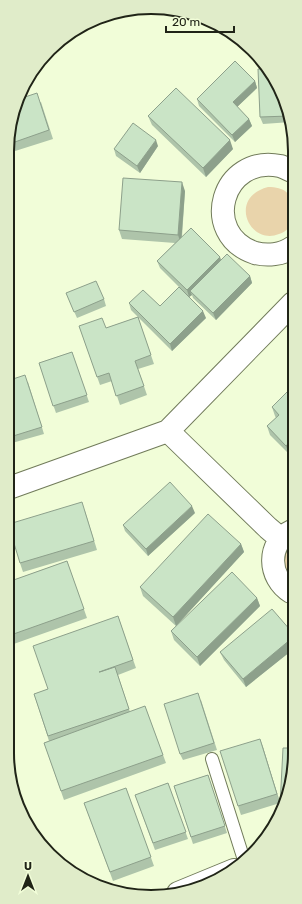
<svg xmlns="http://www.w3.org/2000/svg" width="302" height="904" viewBox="0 0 302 904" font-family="Rubik,sans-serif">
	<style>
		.green { fill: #e9d4ab }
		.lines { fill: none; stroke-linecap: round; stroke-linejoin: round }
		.service-casing { stroke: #717b5a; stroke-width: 14 }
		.minor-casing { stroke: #717b5a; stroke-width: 24 }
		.service { stroke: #fff; stroke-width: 12 }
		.minor { stroke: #fff; stroke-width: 22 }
		.wall { fill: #aec4aa }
		.shaded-wall { fill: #8da08b }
		.building { fill: #cae4c6; stroke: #8da08b }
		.rim { fill: none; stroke: #202417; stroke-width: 2 }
	</style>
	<rect width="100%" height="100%" fill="#f1fdd8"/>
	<path class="green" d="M268,187c16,0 25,6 25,23 0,4 1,9 -1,12 -2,6 -7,10 -13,12 -29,12 -52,-36 -11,-47z
		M292,544l-1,37 -7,-11v-15l4,-8z"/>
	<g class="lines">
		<g class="service-casing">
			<path id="service" d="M212,759l32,101"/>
		</g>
		<g class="minor-casing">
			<path id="minor" d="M293,247c-11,8 -26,9 -38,6 -56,-19 -33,-99 25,-87 4,1 9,4 14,6
				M168,431l100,97 13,11
				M9,488l159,-57 125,-128
				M291,592c-23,-14 -25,-49 1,-61
				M178,893l56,-23"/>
		</g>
		<use href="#service" class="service"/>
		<use href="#minor" class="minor"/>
	</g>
	<path class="wall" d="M255,81l2,7 -20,19 12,12 3,7 -17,16 -36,-36 -2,-7z
		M284,96l7,26 -28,2 -3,-7z
		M41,102l12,37 -41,13v-38z
		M148,116l85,33 -27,28 -54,-52z
		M158,146l-18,27 -24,-17 -2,-7z
		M185,191l-3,46 38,20 1,3 29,16 2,7 -36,37 -23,-22 -1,-3 -3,2 -29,-29 -3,-7 18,-18 -53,-4 -3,-9z
		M66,293l38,6 2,7 -29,12z
		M129,303l31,3 46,12 -34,33 -41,-41z
		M138,317l16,47 -16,5 9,26 -27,10 -8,-24 -12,4 -21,-59 27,2z
		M72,352l17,50 -33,11 -17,-50z
		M28,382l16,52 -32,9 -3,-8z
		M292,387v64l-3,3 -19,-19 -3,-9 9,-8 -1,-2 -3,-9z
		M85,511l12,39 -74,22 -3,-9z
		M195,513l-47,43 -23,-25 -2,-6z
		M241,544l3,8 -68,74 -33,-30 -3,-9z
		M67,561l20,57 -79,28v-64z
		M257,598l3,8 -60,60 -26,-26 -3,-9z
		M118,616l18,52 -18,7 12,37 15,-6 21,57 -102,37 -20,-57 5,-2 -15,-47 14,-5z
		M291,631v20l-45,36 -22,-27 -4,-8z
		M201,700l16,50 -34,10 -3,-6z
		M260,739l20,63 10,-12 -9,20 -1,-4v-3l-39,12 -3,-9z
		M208,775l19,58 -34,11 -19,-58z
		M168,783l20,56 -33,11 -20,-55z
		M126,788l28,78 -41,15 -29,-78z"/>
	<path class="shaded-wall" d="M255,81l2,7 -22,21 -2,-7z
		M249,119l3,7 -17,16 -3,-7z
		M156,140l2,6 -18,27 -3,-7z
		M230,140l3,9 -27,28 -3,-9z
		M182,182l3,9 -4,53 -3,-9z
		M220,257l2,7 -32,27 2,4 -3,2 -2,-7z
		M250,276l2,7 -36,37 -3,-7z
		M203,311l3,7 -34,33 -2,-7z
		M292,439v12l-3,3 -3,-8z
		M192,506l3,7 -47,43 -2,-7z
		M241,544l3,8 -68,74 -3,-9z
		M257,598l3,8 -60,60 -3,-9z
		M291,639v12l-45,36 -3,-8z
		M260,739l3,8 17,56 -3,-9z"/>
	<path class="building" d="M235,61l20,20 -22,21 16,17 -17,16 -35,-36z
		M258,69h9l17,27 5,20 -29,1z
		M176,88l54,52 -27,28 -55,-52z
		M37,93l12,37 -37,13v-29l7,-15z
		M133,123l23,17 -19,26 -23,-17z
		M123,178l59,4 -4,53 -59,-5z
		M191,228l29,29 -33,33 -30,-29z
		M227,254l23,22 -37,37 -23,-22z
		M96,281l8,18 -30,13 -8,-19z
		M179,287l24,24 -33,33 -41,-41 14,-13 17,16z
		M138,317l13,38 -16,6 9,25 -28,10 -7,-23 -12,4 -18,-51 23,-8 4,10z
		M72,352l15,43 -34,11 -14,-43z
		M25,375l17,52 -32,10v-57z
		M292,387v52l-6,7 -19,-20 12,-11 -7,-8z
		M170,482l22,24 -46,43 -23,-24z
		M82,502l12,39 -74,22 -11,-36v-3z
		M208,514l33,30 -68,73 -33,-30z
		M67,561l17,48 -76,27v-54z
		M232,572l25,26 -60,59 -26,-26z
		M272,609l19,22v8l-48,40 -23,-27z
		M118,616l15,44 -34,12h1l15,-5 14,42 -81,27 -14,-42 14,-5 -15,-43z
		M198,693l16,50 -34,11 -16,-50z
		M145,706l18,49 -102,36 -17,-48z
		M260,739l17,55 -39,12 -18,-55z
		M283,748h7v42l-7,16h-3z
		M208,775l17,51 -34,11 -17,-51z
		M168,783l18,49 -33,11 -18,-48z
		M126,788l25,69 -41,15 -26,-69z"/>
	<path d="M0 0H302V904H0ZM151 14H151A137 137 0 0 1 288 151V753A137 137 0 0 1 151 890H151A137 137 0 0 1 14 753V151A137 137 0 0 1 151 14Z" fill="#e0ecc9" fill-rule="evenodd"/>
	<path class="rim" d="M151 14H151A137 137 0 0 1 288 151V753A137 137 0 0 1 151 890H151A137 137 0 0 1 14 753V151A137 137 0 0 1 151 14Z"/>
	<g transform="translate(28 876)" stroke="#f1fdd8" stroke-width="3" paint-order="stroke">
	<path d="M0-3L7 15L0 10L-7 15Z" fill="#202417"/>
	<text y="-6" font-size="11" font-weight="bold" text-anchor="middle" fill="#202417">U</text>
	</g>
	<path d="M166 26v6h68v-6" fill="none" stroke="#202417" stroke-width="2"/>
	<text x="172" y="26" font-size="12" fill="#202417" stroke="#f1fdd8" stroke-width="3" paint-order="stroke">20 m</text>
</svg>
